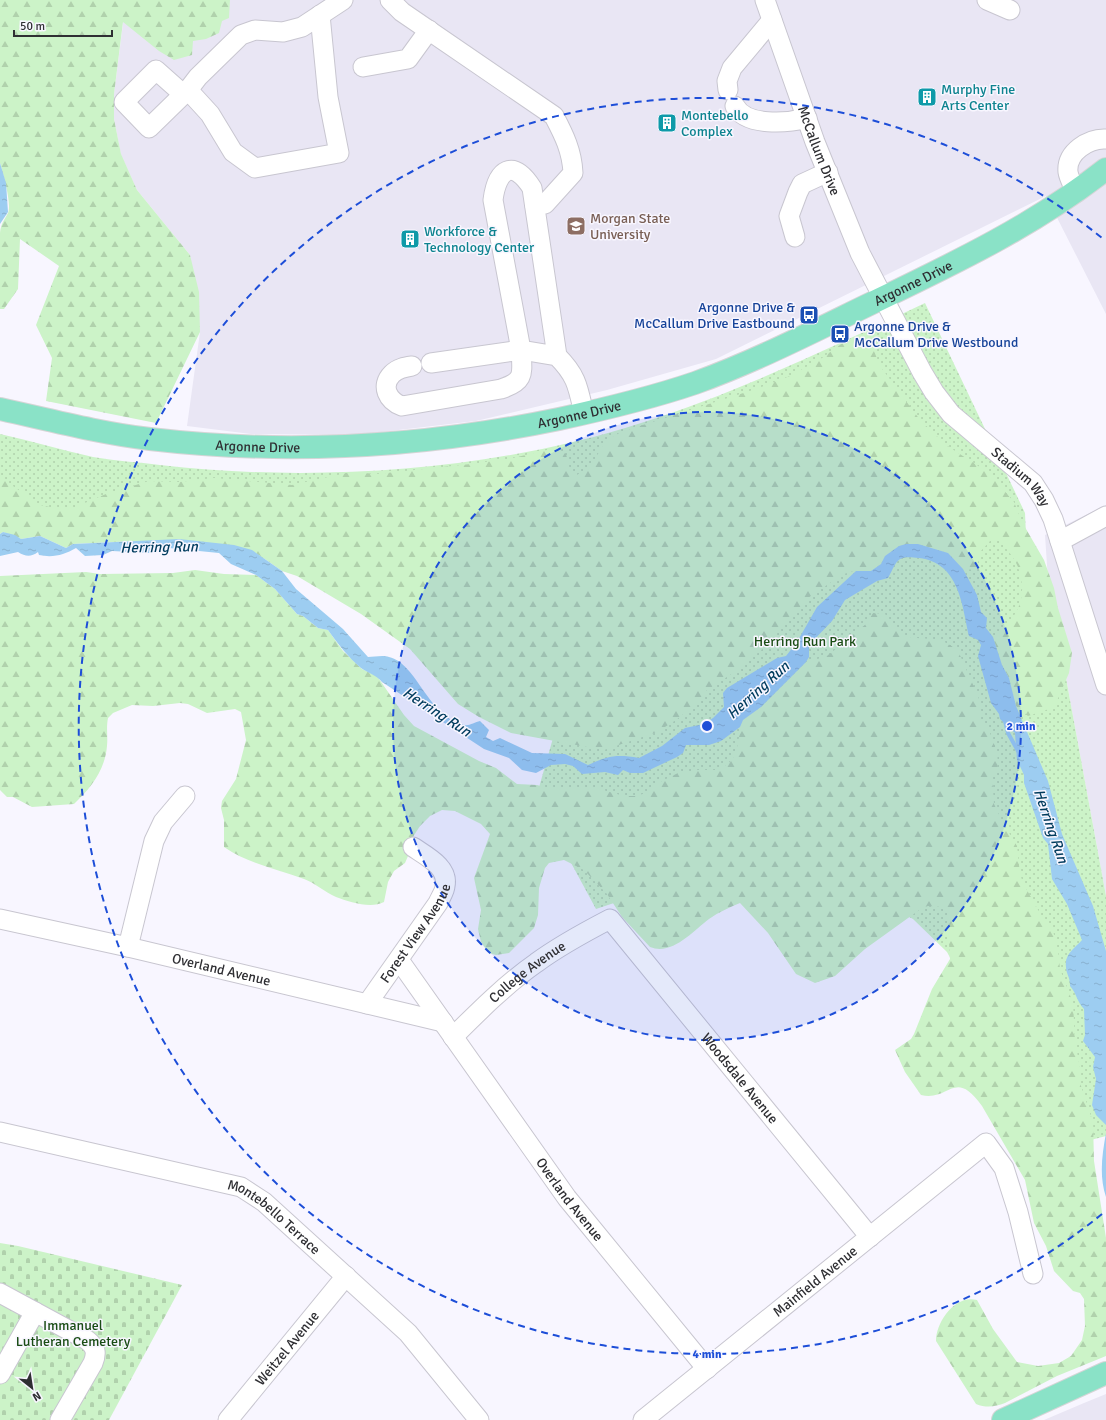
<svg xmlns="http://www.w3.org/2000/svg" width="1106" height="1420" viewBox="0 0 1106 1420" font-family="Signika,sans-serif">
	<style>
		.built { fill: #e9e6f4 }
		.grass { fill: url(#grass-dots) }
		.forest { fill: url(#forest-firs) }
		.cemetery { fill: url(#cemetery-stones) }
		.water { fill: url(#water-ripples) }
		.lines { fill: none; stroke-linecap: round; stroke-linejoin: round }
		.stream { stroke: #9dcdf1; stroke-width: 4 }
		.minor-casing { stroke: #c8c6d0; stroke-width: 21 }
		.major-casing { stroke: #d5d5d6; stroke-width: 24 }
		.minor { stroke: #fff; stroke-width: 19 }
		.major { stroke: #8ae2c7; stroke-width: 22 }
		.ring { fill: none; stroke: #1d4ed8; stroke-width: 2; stroke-dasharray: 7 5 }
		.labels { text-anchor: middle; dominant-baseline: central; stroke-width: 3; stroke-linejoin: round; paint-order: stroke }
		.culture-label { font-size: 14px; fill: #0d838f; stroke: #f8f6ff; text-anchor: start }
		.street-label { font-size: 14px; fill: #2f2f33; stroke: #f8f6ff }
		.education-label { font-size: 14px; fill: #785e54; stroke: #f8f6ff; text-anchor: start }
		.transit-label { font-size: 14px; fill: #164399; stroke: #f8f6ff; text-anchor: end }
		.park-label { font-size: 14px; fill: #1a4d15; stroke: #f8f6ff }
		.water-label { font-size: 15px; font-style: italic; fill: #003c5e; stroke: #f8f6ff }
		.centre { fill: #1d4ed8; stroke: #f8f6ff; stroke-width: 2 }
		.ring-label { font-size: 12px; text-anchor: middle; font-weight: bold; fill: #1d4ed8; stroke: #f8f6ff; stroke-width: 3; stroke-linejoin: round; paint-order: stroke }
	</style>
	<defs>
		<pattern id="grass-dots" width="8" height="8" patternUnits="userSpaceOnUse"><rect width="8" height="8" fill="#ccf3c8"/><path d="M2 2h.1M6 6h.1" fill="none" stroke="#b0d1ac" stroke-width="1.8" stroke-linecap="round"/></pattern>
		<pattern id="forest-firs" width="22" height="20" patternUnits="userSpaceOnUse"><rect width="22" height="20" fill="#ccf3c8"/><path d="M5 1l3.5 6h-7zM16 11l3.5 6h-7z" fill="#b0d1ac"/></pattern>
		<pattern id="cemetery-stones" width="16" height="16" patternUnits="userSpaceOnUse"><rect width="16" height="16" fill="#ccf3c8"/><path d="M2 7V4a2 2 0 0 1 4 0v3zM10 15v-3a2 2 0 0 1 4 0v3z" fill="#b0d1ac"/></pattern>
		<pattern id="water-ripples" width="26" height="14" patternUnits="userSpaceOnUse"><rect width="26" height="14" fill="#9dcdf1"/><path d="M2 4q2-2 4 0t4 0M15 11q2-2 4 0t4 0" fill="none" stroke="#88b0cf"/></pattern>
	</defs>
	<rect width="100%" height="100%" fill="#f8f6ff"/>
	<path class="built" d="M126,0h980v314l-60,-118 -330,163 -109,31 -131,31 -121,14 -104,-1 -64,-8 13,-94 -10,-77 -53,-65 -16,-35 -7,-36v-25z
		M1106,505v391l-58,-316 -3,-45z
		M1106,1394v26h-62l40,-17z"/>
	<path class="grass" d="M925,303l100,210 3,67h20l58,316v240l-84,22 -50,-159 -25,-47 -34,-33 -34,-18h-259l-24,8 -60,-111 38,-134 -213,-93 -361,-47v-90c31,7 62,16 93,23 22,4 45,5 67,8 154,18 333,6 481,-42 98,-31 191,-76 284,-120z"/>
	<path class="forest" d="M0,0h230l-1,18 -7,3 -3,12 -13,6 -13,2 -1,14 -18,5 -15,-9 -36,-29 -9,72v25l7,35 16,36 53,65 9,37 1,40 -44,91 -110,-22 6,-43 -16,-33 23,-59 -39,-27 -2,50 -14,20h-4v-76c1,-10 4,-12 8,-20 4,-10 -5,-39 -8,-50z
		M862,334l8,1 4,16 6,15 40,54 26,25 43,28 25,29 8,20 22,38 10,28 4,20 14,45 -3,20 -13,30 -7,6 -21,7 -12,-10 -7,-28 -7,-13 -9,-28c24,-19 36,-38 25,-70 -4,-10 -13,-20 -20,-28l-8,2 -11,12v6l-3,11 -13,-1 -15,-16 -30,-9 -19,2 -14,10 -4,8 -10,7h-15l-13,3 -35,24 -42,48 -30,25 -29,19 -10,13 -21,17 -19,12 -53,18 -93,-17 -32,-16 -21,-13 -48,-55 -49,-35 -64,-38 -15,-5 -30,-21 -73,-11 -106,5 -7,4 -26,-12 -19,3 -18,-7 -3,2v-57l40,28 14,3h19l33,-14 43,-13 30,1 35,-4 78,7 59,-13 26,2 94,-10 42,-6 42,-10 11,6 4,16 7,5 14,-10 15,-24 15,-9 135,-43 34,-13 32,-18 22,-16z
		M195,570l29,4 32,1 19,14 22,25 6,2 15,12 10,2 15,21 19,18 15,7 27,39 10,11 65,35 17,7 21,16 20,1 13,4 42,-2 32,9h13l14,-5 9,-9 18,-9 20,-3h18l12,-6 8,-10 6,-34 19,-13 45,-45 19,-5 6,-4 35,-29 7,-11 12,1c4,6 8,14 13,18 17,13 42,-2 61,21l19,43 2,7 -1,14 11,16 7,19 1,13 -6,12 2,27 8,17 15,25 3,28 3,9 23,41 7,7 5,19 2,19 13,34 2,38 5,27 1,18 12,36 1,39 12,77v118l-49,20 -52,27c-10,4 -19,5 -29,1l-40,-63c0,-19 19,-47 41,-41l16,29 24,33 21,4 21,-3 12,-7 11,-16 3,-14 -1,-27 -4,-6 -7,-2 -19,-20 -8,-25 -12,-23 -9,-43 -43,-74c-28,-39 -32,-4 -61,-11l-16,-23 -10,-22 16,-11 3,-5 18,-45 18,-30 -3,-46 -4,-6 -15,-1 -6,2 -57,41 -30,27 -20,7 -19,-9 -28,-41 -28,-30c-10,4 -21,9 -31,16 -16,12 -37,37 -59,28l-28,-30 -15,-23 -23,-24 -20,-10 -15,3 -4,5 -6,20 -1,27 -4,13 -25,25 -13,2 -7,-2 -8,-11 -3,-13 3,-19 -7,-32 16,-44 -9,-10 -26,-13 -13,-1 -12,6 -10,10 -11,17 -1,13 -3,7 -11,8 -6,11 -4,20c-13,7 -35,0 -48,-5 -11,-5 -21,-14 -32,-18 -29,-11 -55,-15 -80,-32v-27l-3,-12 1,-7 14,-22 10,-39 -5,-28 -6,-3 -28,4 -19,-9 -8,-1 -27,3 -21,-1 -19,8 -5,5c-2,10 0,19 -1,28 -2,24 -16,42 -33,58l-42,3 -19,-10h-6l-7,-7v-214l86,-4 14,2 73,-1z"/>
	<path class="cemetery" d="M0,1243l18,3 164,39 -73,135h-109z"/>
	<path class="water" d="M0,163l6,20 2,29 -8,12z
		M3,532l12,3 6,4 19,-3 26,12 7,-4 106,-5 55,6 18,5 30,21 14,18 47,40 25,28c6,0 15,-2 21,0 28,6 39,61 76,68 4,1 10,-3 15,-4l9,9 -3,7 7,4 7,-3 32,15 33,1 23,11c20,-9 28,-11 51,-7l23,-12 23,-18 19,-4 9,-6 11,-11 -1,-14 4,-5 50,-30 9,-2 11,-14 20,-35 39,-36h15l10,-7 4,-8 14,-10 7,-2h12l30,9 15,16 14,26 4,17 6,6 -1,10 7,9 9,28 7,13 7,28 32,75 14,53 31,72 13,45v174l-10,-10 -4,-10 4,-26 -3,-12 2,-10 -12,-16 2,-6 -1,-26c-7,-7 -7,-15 -14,-23 0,-10 -4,-12 -4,-19 -2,-13 9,-19 16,-27l-15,-36 -15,-25 -4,-35 -5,-6 -19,-55v-8l-7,-15 -2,-27 -15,-14 -1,-5 -8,-11 -13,-47 3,-11 -3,-5 -9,-4c-7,-32 -10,-73 -50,-78 -23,-3 -21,2 -31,20l-11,3 -32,19 -13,21 -23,24v12l-3,5 -45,45 -18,13 -3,7 -19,14 -12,4h-23l-3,8 -6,4 -34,16h-13l-7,-3 -5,5 -13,-3 -23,2 -9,-8 -8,-2 -14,1 -15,8 -14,-3 -13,-12 -25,-9 -102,-67c-6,-7 -14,-9 -21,-14 -13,-11 -23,-24 -33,-38l-10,-2 -15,-12 -6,-2 -22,-25 -19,-14 -25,-11 -12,-11 -50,-5 -20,5 -37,-2 -9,4 -18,1 -9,-8c-12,7 -23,10 -37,7l-1,-3c-7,5 -12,5 -20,0l-18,4v-22z
		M1106,1133v64c-7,-21 -4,-42 0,-64z"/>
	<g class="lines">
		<path class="stream" d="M1005,721l3,12 10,18"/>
		<g class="minor-casing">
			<g id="minor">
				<path d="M390,0l12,12 152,104c10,19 18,35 19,57l-28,31 -10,2"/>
				<path id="s1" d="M765,0l50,142 45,111 62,119 12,20 17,22 82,69 11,17 9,19 53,166"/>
				<path d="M987,0l23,10"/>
				<path d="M363,67l45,-8 21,-29"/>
				<path d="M188,90l22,24 23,38 22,16 84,-15 -11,-56 -8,-82"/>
				<path d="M728,90l-1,-9 5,-13 40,-48"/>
				<path d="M183,94l-27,-24 -32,32 25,26 39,-38 10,-13 43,-42 14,-5 28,2 19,-5 41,-27"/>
				<path d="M735,106c11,21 53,17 72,12"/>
				<path d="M1076,193c-2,-7 -7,-14 -8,-21 -2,-20 21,-34 38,-33"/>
				<path d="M795,237l-6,-21 9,-24 4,-8 26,-12"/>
				<path d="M557,356l-36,-6 -28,-150c4,-31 20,-42 39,-12l25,168c20,20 21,31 27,58"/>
				<path d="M412,366c-7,1 -14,2 -20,8 -12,12 -4,27 10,32l99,-17c25,-8 21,-16 20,-39l-90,13"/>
				<path d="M1060,541l46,-25"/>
				<path id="s2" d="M0,919l128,28 315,75"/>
				<path d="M128,947l26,-106 9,-19 22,-26"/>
				<path id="s3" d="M399,960l168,238 140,171"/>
				<path id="s4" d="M367,1004l71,-101c2,-5 7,-12 7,-17 4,-19 -19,-30 -32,-39"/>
				<path id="s5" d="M453,1037c26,-26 53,-53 83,-74 23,-17 49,-31 74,-44l260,318"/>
				<path id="s6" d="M0,1132l241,55 23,15 144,131 71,87"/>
				<path d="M0,1293l87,47c9,7 10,13 6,23l-33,57"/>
				<path d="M0,1374l35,-62"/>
				<path id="s7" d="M228,1420l118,-144"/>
				<path id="s8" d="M643,1420l343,-277 18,25 14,44 15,62"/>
			</g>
		</g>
		<g class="major-casing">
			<g id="major">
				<path id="s9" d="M0,409c50,11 99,24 150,30 137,16 274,8 409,-20 46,-10 92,-21 136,-36 61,-22 119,-52 177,-80 81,-39 163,-78 234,-134"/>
				<path d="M1003,1420l103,-47"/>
			</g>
		</g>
		<use href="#minor" class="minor"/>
		<use href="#major" class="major"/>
	</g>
	<circle cx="707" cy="726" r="314" fill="#1d4ed8" fill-opacity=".12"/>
	<g class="ring">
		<circle cx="707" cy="726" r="314"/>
		<path d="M1102 1214A628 628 0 1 1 1102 238"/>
	</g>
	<defs>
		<g id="building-square" transform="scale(1)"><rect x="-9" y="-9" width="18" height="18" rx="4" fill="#0f9aa8" stroke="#f8f6ff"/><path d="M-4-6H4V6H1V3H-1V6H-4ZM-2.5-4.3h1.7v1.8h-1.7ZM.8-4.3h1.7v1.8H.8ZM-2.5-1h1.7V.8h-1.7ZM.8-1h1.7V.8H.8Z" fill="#fff"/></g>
		<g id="university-square" transform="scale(1)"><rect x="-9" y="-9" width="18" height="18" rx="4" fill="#8d6e63" stroke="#f8f6ff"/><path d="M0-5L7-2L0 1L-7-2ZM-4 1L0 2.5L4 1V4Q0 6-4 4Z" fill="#fff"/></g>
		<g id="bus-square" transform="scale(1)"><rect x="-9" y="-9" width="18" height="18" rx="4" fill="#1a4fb4" stroke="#f8f6ff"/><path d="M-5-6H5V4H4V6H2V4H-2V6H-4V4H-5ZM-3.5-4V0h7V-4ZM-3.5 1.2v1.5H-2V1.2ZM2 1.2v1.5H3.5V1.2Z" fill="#fff"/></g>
	</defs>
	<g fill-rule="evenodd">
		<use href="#building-square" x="927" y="97"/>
		<use href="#building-square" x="667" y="123"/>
		<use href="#university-square" x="576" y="226"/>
		<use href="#building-square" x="410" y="239"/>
		<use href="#bus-square" x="809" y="315"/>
		<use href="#bus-square" x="840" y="334"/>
	</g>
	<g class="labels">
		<g class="culture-label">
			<text x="941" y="89">Murphy Fine<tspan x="941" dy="16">Arts Center</tspan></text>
			<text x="681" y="115">Montebello<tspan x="681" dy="16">Complex</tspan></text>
			<text x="424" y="231">Workforce &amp;<tspan x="424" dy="16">Technology Center</tspan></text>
		</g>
		<g class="street-label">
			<text stroke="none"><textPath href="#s1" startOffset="160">McCallum Drive</textPath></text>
			<text stroke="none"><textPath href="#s9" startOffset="945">Argonne Drive</textPath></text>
			<text stroke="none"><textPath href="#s9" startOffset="585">Argonne Drive</textPath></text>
			<text stroke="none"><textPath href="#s9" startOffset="261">Argonne Drive</textPath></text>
			<text stroke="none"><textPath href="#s1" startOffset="550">Stadium Way</textPath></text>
			<text stroke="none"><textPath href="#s4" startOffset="86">Forest View Avenue</textPath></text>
			<text stroke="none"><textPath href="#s2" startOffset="227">Overland Avenue</textPath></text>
			<text stroke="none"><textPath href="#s5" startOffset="99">College Avenue</textPath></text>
			<text stroke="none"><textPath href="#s5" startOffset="403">Woodsdale Avenue</textPath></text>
			<text stroke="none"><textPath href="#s3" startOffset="294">Overland Avenue</textPath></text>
			<text stroke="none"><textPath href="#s6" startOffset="291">Montebello Terrace</textPath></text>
			<text stroke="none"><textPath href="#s8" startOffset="221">Mainfield Avenue</textPath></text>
			<text stroke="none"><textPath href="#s7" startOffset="93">Weitzel Avenue</textPath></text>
		</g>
		<g class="education-label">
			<text x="590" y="218">Morgan State<tspan x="590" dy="16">University</tspan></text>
		</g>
		<g class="transit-label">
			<text x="795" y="307">Argonne Drive &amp;<tspan x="795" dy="16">McCallum Drive Eastbound</tspan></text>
			<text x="854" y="326" text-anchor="start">Argonne Drive &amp;<tspan x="854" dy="16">McCallum Drive Westbound</tspan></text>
		</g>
		<g class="park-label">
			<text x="805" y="641">Herring Run Park</text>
			<text x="73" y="1325">Immanuel<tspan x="73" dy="16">Lutheran Cemetery</tspan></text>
		</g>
		<g class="water-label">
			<text transform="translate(159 547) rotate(-1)">Herring Run</text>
			<text transform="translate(758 690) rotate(-42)">Herring Run</text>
			<text transform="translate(437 712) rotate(33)">Herring Run</text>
			<text transform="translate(1051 826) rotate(71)">Herring Run</text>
		</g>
	</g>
	<circle cx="707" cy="726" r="6" class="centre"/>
	<g class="ring-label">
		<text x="1021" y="730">2 min</text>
		<text x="707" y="1358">4 min</text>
	</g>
	<g transform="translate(32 1388) rotate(150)" stroke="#f8f6ff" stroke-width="3" paint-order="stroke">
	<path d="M0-3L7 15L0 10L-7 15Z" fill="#2f2f33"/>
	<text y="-6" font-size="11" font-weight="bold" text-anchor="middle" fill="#2f2f33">N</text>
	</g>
	<path d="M14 30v6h98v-6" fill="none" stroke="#2f2f33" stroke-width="2"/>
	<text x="20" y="30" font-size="12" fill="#2f2f33" stroke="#f8f6ff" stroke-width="3" paint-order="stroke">50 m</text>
</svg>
